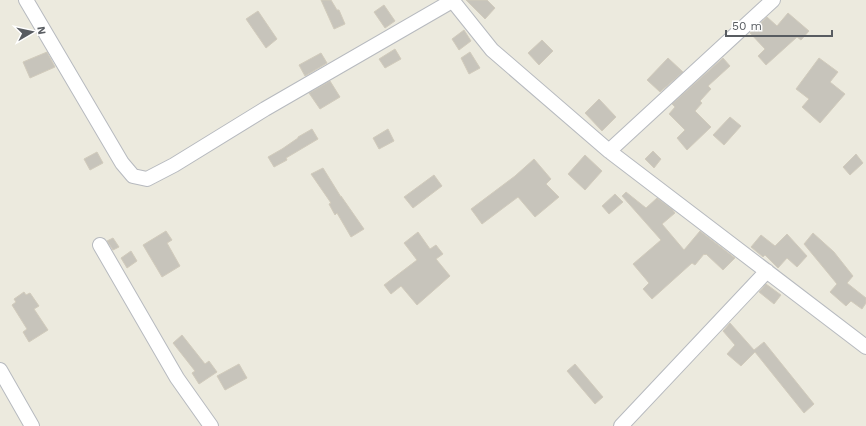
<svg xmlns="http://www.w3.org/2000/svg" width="866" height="426" viewBox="0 0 866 426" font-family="'Work Sans',sans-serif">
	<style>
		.building { fill: #c7c4bb; stroke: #d1cbbc }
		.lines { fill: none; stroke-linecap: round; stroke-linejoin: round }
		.minor-casing { stroke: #b7babf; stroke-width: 16 }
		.minor { stroke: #fff; stroke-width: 14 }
	</style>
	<rect width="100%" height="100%" fill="#eceade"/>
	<path class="building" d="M321,0h10l6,10h2l6,14 -11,5z
		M466,0h21l8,8 -10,11z
		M384,5l11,16 -10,7 -11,-16z
		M258,11l19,28 -11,9 -20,-29z
		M788,13l21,18 -8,9 -4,-3 -31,28 -8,-9 7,-7 -15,-16 17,-16 10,9z
		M464,30l7,11 -12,9 -7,-11z
		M542,40l11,11 -14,14 -11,-12z
		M395,49l6,10 -16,9 -6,-9z
		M47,52l8,15 -25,11 -7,-16z
		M470,52l10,16 -11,6 -8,-16z
		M321,53l6,10 -22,13 -6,-11z
		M668,58l15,14 -23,20 -13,-12z
		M723,58l7,8 -22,20 3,3 -11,12 2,2 -7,8 16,16 -24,23 -10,-12 8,-8 -16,-16 6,-7 -3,-3z
		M819,58l19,14 -8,10 15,12 -25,29 -18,-16 7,-8 -13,-10z
		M330,81l10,16 -20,12 -11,-16z
		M599,99l17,18 -14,14 -17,-18z
		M730,117l11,9 -17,19 -11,-10z
		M312,129l6,10 -32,19 1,2 -13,7 -6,-10 14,-8 16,-11v-1z
		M388,129l6,12 -15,8 -6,-11z
		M653,151l8,8 -7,9 -9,-9z
		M97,152l6,11 -13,7 -6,-11z
		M856,154l7,9 -13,12 -7,-8z
		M585,155l17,16 -17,19 -17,-16z
		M534,159l17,20 -5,5 13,13 -24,20 -17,-20 -36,27 -11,-15 44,-33z
		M323,168l18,29v-1l23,33 -13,8 -14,-24 -2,2 -6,-11 2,-1 -20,-29z
		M434,175l8,11 -29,22 -9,-11z
		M626,192l20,16 11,-10 15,11 3,4 -13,11 22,26 16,-19 35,27 -12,12 -17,-16 -1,1 -1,-1 -9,11 -3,-2 -40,36 -9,-10 6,-6 -16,-19 28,-24 -39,-44z
		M615,194l8,8 -14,12 -7,-8z
		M166,231l6,9 -5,3 13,23 -18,11 -19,-32z
		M418,232l12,17 6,-4 7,9 -7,5 14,17 -33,29 -16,-19 -10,8 -7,-9 33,-25 -13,-17z
		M813,233l21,19 19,24 -6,7 19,15v5l-4,6 -11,-8 -5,5 -16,-14 7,-8 -33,-40z
		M787,234l20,22 -10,11 -10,-9 -9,10 -13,-13 -2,2 -12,-10 10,-12 14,11z
		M113,238l6,9 -6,3 -6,-9z
		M131,251l6,10 -10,7 -6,-10z
		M766,284l15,11 -7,9 -15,-12z
		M24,292l2,3 4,-2 9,13 -5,3 14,21 -19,12 -6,-10 4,-3 -15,-24 4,-3 -2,-3z
		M730,323l24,27 10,-8 50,62 -10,9 -49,-61 -14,14 -14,-12 8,-9 -12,-14z
		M182,335l23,29 4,-3 8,11 -18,12 -7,-11 3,-2 -22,-28z
		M239,364l8,14 -22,12 -8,-14z
		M575,364l28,33 -8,7 -28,-33z"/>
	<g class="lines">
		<g class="minor-casing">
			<path id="minor" d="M26,0l96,163 11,13 14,3 27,-14 91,-56 187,-108
				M452,0l40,50 117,101 257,196
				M609,151l164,-151
				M100,245l77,133 34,48
				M0,370l32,56
				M621,426l146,-155"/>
		</g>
		<use href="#minor" class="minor"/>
	</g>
	<g transform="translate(32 32) rotate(81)" stroke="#ffffff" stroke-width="3" paint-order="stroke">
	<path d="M0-3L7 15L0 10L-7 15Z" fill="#585c61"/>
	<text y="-6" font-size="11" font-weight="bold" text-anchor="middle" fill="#585c61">N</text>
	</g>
	<path d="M726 30v6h106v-6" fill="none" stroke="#585c61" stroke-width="2"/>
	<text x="732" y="30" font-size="12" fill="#585c61" stroke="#ffffff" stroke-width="3" paint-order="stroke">50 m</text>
</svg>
